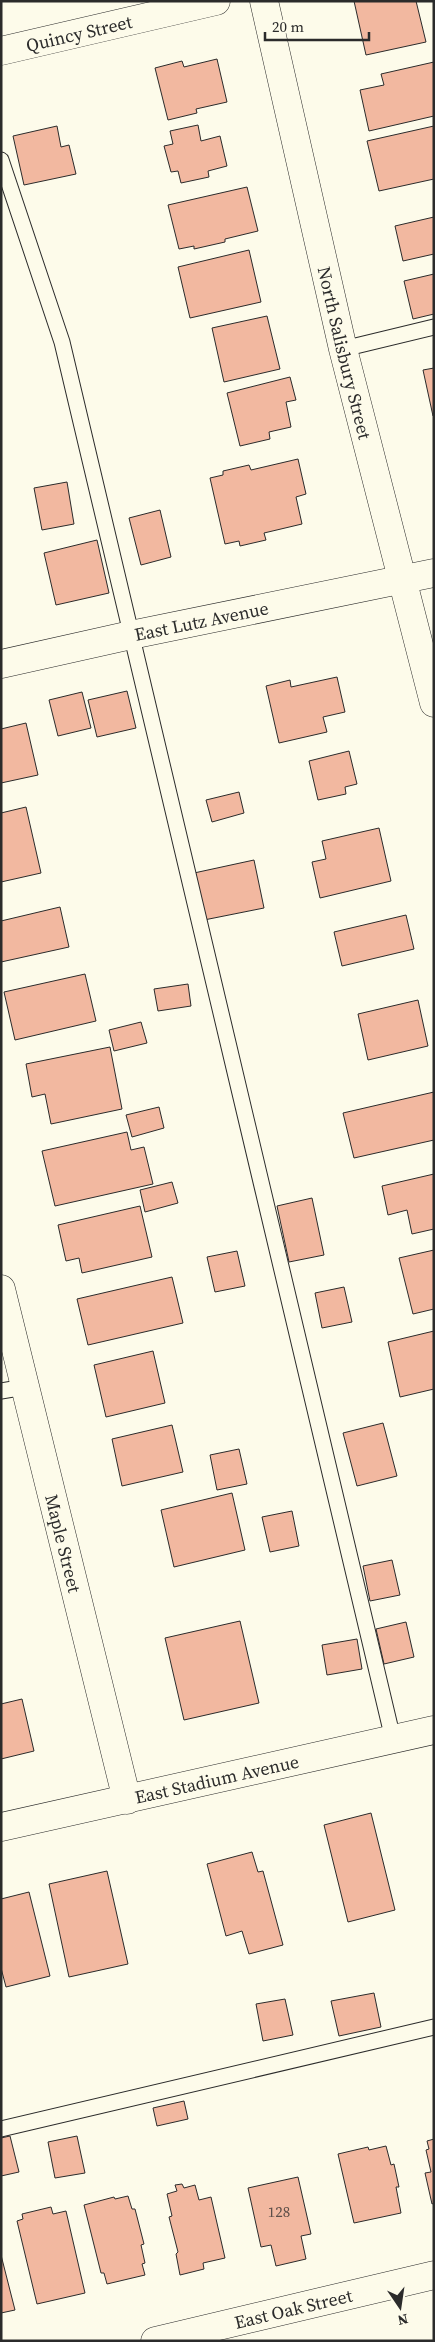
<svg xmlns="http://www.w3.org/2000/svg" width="435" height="2342" viewBox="0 0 435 2342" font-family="'Source Serif 4',serif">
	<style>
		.building { fill: #f2b8a0; stroke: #2b2b2b }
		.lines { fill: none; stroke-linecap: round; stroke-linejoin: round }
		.lane-casing { stroke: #2b2b2b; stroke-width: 17 }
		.street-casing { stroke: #2b2b2b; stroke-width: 29 }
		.secondary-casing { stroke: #2b2b2b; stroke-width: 29 }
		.lane { stroke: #fdfbea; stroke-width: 15 }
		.street { stroke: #fdfbea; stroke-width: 28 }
		.secondary { stroke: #fdfbea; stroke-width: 28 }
		.labels { text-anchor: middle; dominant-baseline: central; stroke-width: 4; stroke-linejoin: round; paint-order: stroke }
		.number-label { font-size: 15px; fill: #5d4e48 }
		.street-label { font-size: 18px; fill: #2b2b2b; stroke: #fdfbea }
	</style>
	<rect width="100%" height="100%" fill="#fdfbea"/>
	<path class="building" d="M354,1h62l10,41 -60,13z
		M217,59l10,43 -31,7 1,4 -29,7 -13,-52 27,-7 2,6z
		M434,62v54l-65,15 -9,-41 24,-5 -3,-11z
		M198,125l3,16 19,-5 7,30 -19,5 1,6 -28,6 -3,-12 -7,1 -7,-26 9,-2 -3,-13z
		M57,126l4,21 8,-2 7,29 -52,11 -11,-49z
		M434,126v53l-55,12 -12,-50z
		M247,187l11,44 -33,8v3l-31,7v-3l-15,3 -11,-44z
		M434,217v37l-31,7 -8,-35z
		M249,250l12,52 -71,16 -12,-51z
		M434,274v40l-21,5 -9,-38z
		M267,316l13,53 -56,13 -12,-54z
		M434,368v48h-1l-10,-46z
		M290,377l6,23 -10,2 5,25 -22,5 1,7 -30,7 -13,-53z
		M298,459l8,35 -10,3 6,27 -38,9 2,7 -26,6 -1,-5 -14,3 -15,-66 13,-3v-4l26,-6 2,5z
		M67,482l7,42 -32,6 -8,-42z
		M160,510l11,47 -30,8 -12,-47z
		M97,540l12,53 -53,12 -12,-52z
		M337,677l8,35 -22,5 4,15 -48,11 -13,-57 24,-6 1,7z
		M127,691l9,37 -39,9 -9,-37z
		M82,692l9,36 -33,8 -9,-36z
		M26,723l12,52 -37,8v-54z
		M349,751l8,33 -12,3 1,7 -28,6 -9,-39z
		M239,792l5,21 -32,9 -6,-22z
		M26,807l15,66 -40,9v-69z
		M379,828l12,53 -71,17 -8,-36 14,-3 -4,-18z
		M254,860l10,48 -60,12 -10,-47z
		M60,907l9,40 -68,15v-41z
		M406,915l8,34 -72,17 -8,-34z
		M85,974l11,47 -81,19 -11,-48z
		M188,984l3,22 -33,5 -4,-22z
		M418,1000l10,46 -60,14 -10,-46z
		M141,1022l6,21 -33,8 -5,-21z
		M110,1047l12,62 -71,15 -6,-30 -13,3 -6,-33z
		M434,1092v48l-80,18 -11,-45z
		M159,1107l5,21 -32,9 -6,-22z
		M127,1132l4,18 13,-3 9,37 -98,22 -13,-55z
		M434,1174v55l-22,5 -5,-24 -19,5 -6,-29z
		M172,1182l6,21 -33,9 -5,-22z
		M312,1198l12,57 -35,7 -12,-56z
		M140,1206l12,51 -70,16 -3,-15 -13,3 -8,-36z
		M434,1250v59l-21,5 -14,-56z
		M237,1251l8,35 -30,6 -8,-35z
		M172,1277l11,46 -95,22 -11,-46z
		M344,1287l8,35 -30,6 -7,-35z
		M434,1331v58l-34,8 -12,-55z
		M153,1351l12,52 -59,14 -12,-52z
		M383,1423l14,53 -40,10 -14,-53z
		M172,1425l11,47 -61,14 -10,-47z
		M239,1449l8,35 -30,6 -7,-35z
		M232,1493l13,57 -71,17 -13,-57z
		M292,1511l7,35 -29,6 -8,-35z
		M392,1560l8,35 -30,6 -7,-35z
		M240,1621l19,82 -75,17 -19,-82z
		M406,1622l8,35 -30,7 -8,-35z
		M357,1639l5,30 -35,6 -5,-30z
		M22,1699l12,52 -33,8v-55z
		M371,1813l24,97 -47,12 -24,-97z
		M252,1852l6,20 5,-1 20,74 -34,9 -7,-23 -16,5 -19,-72z
		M107,1871l21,93 -59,13 -20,-93z
		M29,1892l21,84 -44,11 -5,-19v-69z
		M374,1993l7,34 -42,9 -8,-35z
		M285,1999l8,36 -30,6 -7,-37z
		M184,2101l4,18 -31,7 -4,-18z
		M10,2136l9,36 -18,4v-38z
		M77,2136l8,37 -30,5 -7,-36z
		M434,2139v64l-2,1 -7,-31 6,-1 -5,-22 3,-1 -2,-8z
		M386,2146l5,19 3,-1 5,23h-3l5,26 -47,10 -16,-69 30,-7 1,3z
		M298,2177l13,57 -10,2 5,23 -30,7 -5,-21 -10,2 -13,-59z
		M182,2184l2,4 11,-3 4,15 12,-3 14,61 -22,5 1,6 -24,6 -4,-21 2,-2 -9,-35 3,-1 -5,-22 10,-3 -2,-6z
		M128,2196l4,13h3l9,35 -3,1 4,18 -3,1 3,11 -38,9 -3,-11h-3l-17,-68 30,-8 1,2z
		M51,2207l2,7 13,-3 19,82 -48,11 -20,-83 6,-2 -1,-5z
		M1,2255l14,55 -14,3z"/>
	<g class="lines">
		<g class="lane-casing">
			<path id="lane" d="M1,160l61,182 331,1397
				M343,349l91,-22
				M1,1391l24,-4
				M1,2129l433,-102"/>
		</g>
		<g class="street-casing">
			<g id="street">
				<path id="s1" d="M1,51l215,-50"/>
				<path id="s2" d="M1,664l130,-29 303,-62"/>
				<path id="s3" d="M1,1289l126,511"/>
				<path id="s4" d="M155,2341l279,-66"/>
			</g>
		</g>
		<g class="secondary-casing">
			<g id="secondary">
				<path id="s5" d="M264,1l79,348 91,354"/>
				<path id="s6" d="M1,1827l433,-97"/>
			</g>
		</g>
		<use href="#lane" class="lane"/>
		<use href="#street" class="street"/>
		<use href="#secondary" class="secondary"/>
	</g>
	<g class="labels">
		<g class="number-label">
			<text x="279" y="2211">128</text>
		</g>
		<g class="street-label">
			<text stroke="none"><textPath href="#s1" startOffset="80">Quincy Street</textPath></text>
			<text stroke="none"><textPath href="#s5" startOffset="361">North Salisbury Street</textPath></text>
			<text stroke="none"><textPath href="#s2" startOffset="205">East Lutz Avenue</textPath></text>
			<text stroke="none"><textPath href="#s3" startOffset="262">Maple Street</textPath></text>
			<text stroke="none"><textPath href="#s6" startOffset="221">East Stadium Avenue</textPath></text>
			<text stroke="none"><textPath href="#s4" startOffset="142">East Oak Street</textPath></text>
		</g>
	</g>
	<rect width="435" height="2342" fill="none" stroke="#2b2b2b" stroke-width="5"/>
	<g transform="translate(400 2307) rotate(167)" stroke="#fdfbea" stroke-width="4" paint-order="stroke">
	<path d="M0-4L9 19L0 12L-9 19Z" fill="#2b2b2b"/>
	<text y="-8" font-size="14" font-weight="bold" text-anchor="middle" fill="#2b2b2b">N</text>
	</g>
	<path d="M265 32v8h104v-8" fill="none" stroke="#2b2b2b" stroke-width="2.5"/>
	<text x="272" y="32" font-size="15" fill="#2b2b2b" stroke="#fdfbea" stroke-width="4" paint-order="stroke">20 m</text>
</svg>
